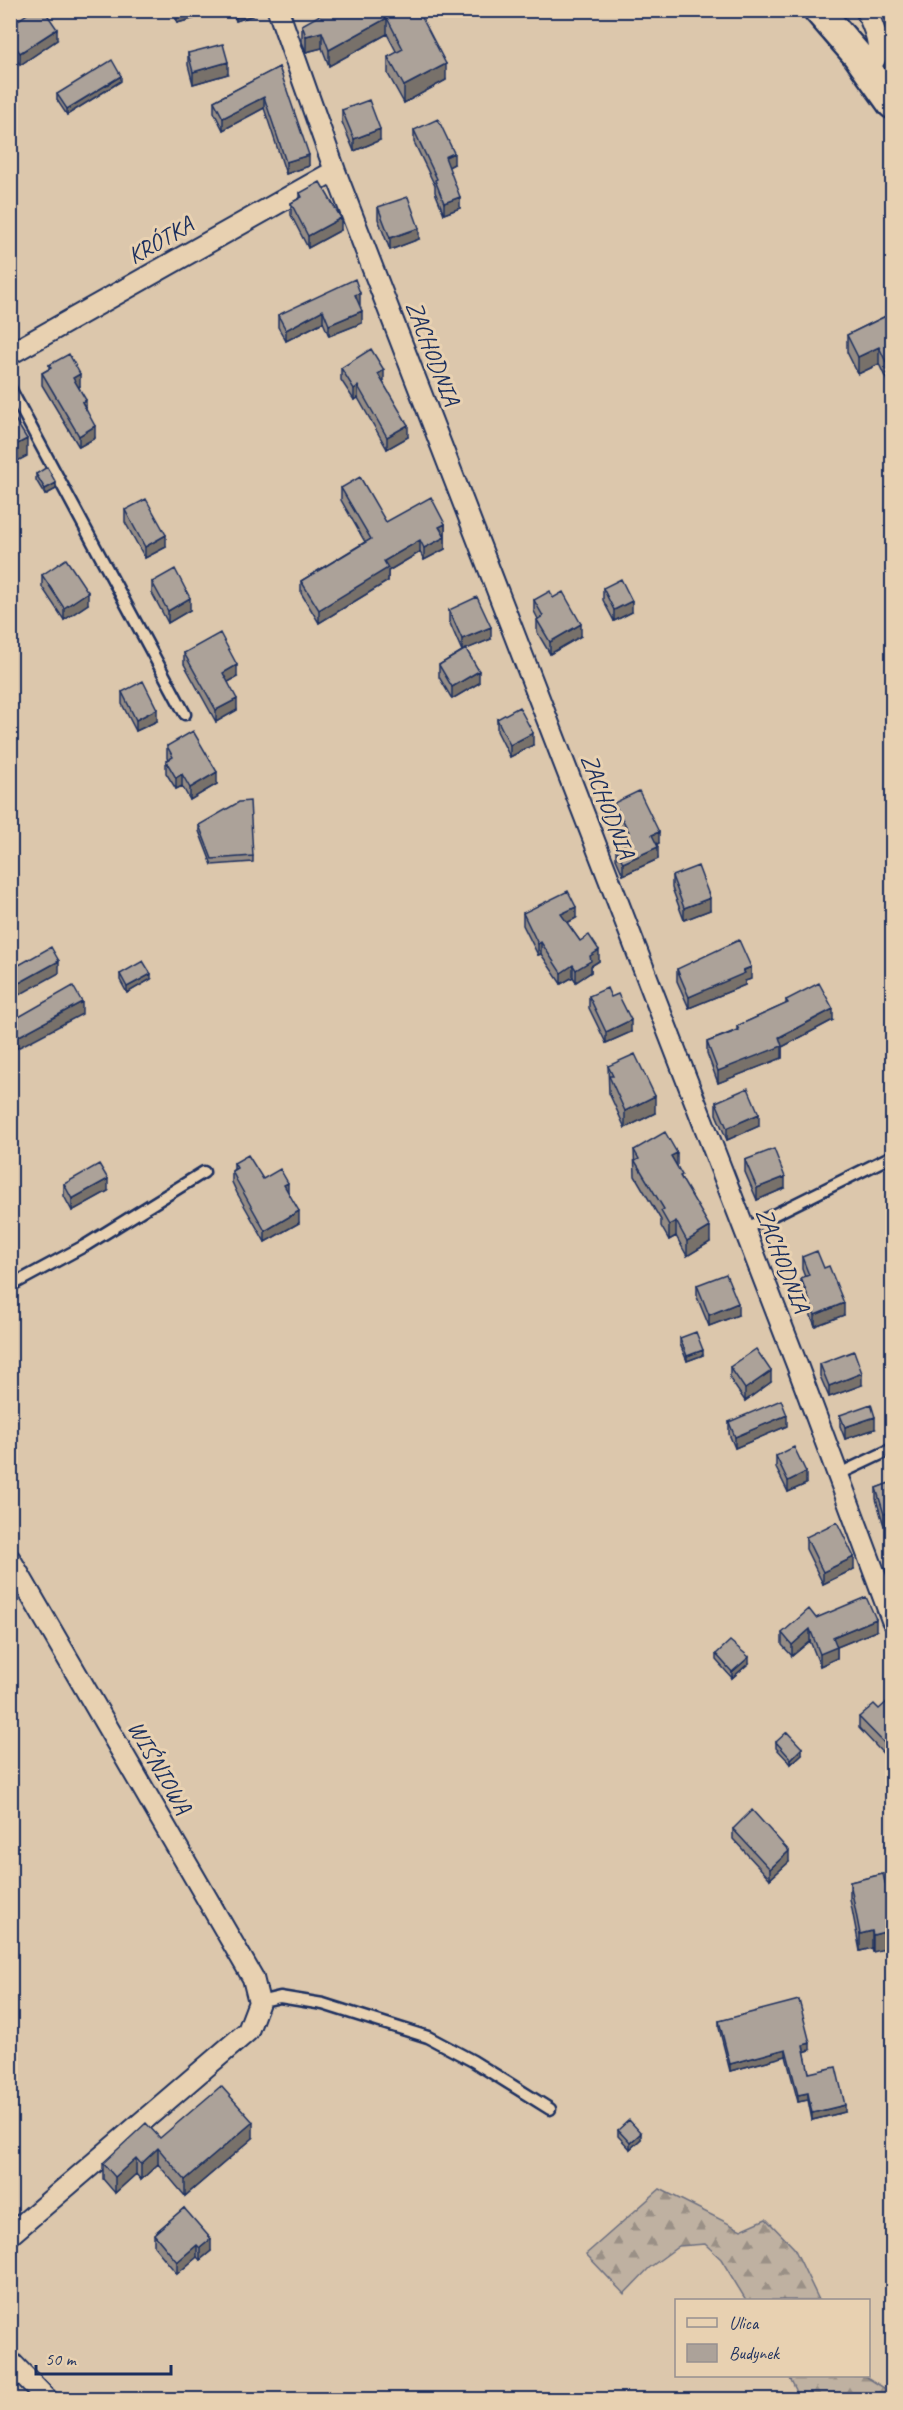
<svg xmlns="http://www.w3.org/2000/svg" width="903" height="2410" viewBox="0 0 903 2410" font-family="Caveat,sans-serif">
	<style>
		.forest { fill: url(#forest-firs); stroke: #6d7080; stroke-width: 1.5 }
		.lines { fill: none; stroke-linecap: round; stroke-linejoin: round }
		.service-casing { stroke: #1b2f5e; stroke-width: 15 }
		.minor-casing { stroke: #1b2f5e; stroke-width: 24 }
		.secondary-casing { stroke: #1b2f5e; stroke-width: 33 }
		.service { stroke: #e8d1b1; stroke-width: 10 }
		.minor { stroke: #e8d1b1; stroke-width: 20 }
		.secondary { stroke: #e8d1b1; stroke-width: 28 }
		.wall { fill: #948b84; stroke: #1b2f5e; stroke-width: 1.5 }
		.shaded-wall { fill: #78716b; stroke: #1b2f5e; stroke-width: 1.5 }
		.building { fill: #aca299; stroke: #1b2f5e; stroke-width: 1.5 }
		.labels { text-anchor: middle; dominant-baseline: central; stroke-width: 6; stroke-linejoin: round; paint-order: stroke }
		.street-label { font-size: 24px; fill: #1b2f5e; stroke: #e8d1b1 }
	</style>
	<defs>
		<pattern id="forest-firs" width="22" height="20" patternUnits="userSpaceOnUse" patternTransform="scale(1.5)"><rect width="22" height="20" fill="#bfb1a1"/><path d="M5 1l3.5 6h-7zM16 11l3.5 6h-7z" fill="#9a9086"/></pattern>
	</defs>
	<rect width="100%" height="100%" fill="#dcc7ac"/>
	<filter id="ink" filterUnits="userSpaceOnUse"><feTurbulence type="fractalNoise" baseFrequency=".0167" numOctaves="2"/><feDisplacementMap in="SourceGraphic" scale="12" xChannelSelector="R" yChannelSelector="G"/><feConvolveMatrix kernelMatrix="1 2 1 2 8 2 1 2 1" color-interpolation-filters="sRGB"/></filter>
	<g filter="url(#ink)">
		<path class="forest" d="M660,2189l81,41 25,-11 28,29 25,52h-73l-25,-41 -16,-15 -26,2 -30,22 -25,26 -38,-40z
			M789,2376h76l27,17v6h-96v-9z"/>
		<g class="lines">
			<g class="service-casing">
				<path id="service" d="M10,388l175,326
					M743,1230l149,-74
					M10,1286l76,-41 118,-73
					M837,1475l55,-26
					M259,2002l21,-5 43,7 105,33 45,24 77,48"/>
			</g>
			<g class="minor-casing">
				<path id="minor" d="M278,10l57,161 462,1194 95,255
					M866,10c9,21 21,42 1,58
					M10,354l325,-183
					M10,1559l243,419 6,24 -11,29 -238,204
					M10,2361l38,39"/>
			</g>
			<g class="secondary-casing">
				<path id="secondary" d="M818,10l39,45 35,49"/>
			</g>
			<use href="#service" class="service"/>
			<use href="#minor" class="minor"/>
			<use href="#secondary" class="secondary"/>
		</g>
		<path class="wall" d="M173,10h23v8l-19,5z
			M232,10h25v4l-21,7z
			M418,10l28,70 -42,23 -16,-29v-17l9,-4 -10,-19 -58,32 -7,-18 -16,4 -4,-10v-17z
			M10,26l47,14 -37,25 -10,-15z
			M188,53l40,21 -35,10 -5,-19z
			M279,67l30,99 -23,8 -22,-66 -41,22 -9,-18v-11z
			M121,81l-54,34 -10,-15v-6z
			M342,110l38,30 -26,11 -12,-29z
			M414,130l40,34 -6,3 12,41 -16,6 -9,-22v-6l-21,-44z
			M300,193l41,37 -33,18 -17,-33v-12l9,-5z
			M378,207l41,32 -29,11 -12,-31z
			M359,305l3,18 -33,13 -6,-14 -37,19 -8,-14v-12l82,-10z
			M892,313v66l-5,2 -8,-17 -21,10 -11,-22v-17z
			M49,365l31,21 -1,1 16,51 -16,9 -37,-62v-12l7,-4z
			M341,368l43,13 -1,1 25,55 -21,12 -29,-51 -4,2 -13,-20z
			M36,474l20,15 -11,6 -9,-15z
			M341,488l45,34 59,2v25l-21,11 -4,-8 -32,19v10l-69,42 -18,-30v-12l64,-39 -24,-42z
			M125,510l41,37 -21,11 -20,-36z
			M42,575l46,29 -24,16 -22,-33z
			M152,582l38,28 -22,13 -16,-30z
			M603,588l29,24 -18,9 -11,-21z
			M534,600l47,36 -31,18 -13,-22v-12l1,-1 -4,-8z
			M449,610l42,29 -25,10 13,34 -27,16 -13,-22v-12l23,-14 -13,-30z
			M184,653l53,24 -9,5 9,28 -21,12 -32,-58z
			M122,692l35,29 -21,10 -14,-27z
			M497,719l36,26 -23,12 -13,-26z
			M167,746l50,38 -27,16 -8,-14 -6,3 -10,-16v-12l2,-1 -1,-2z
			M614,803l45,40 -3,2 2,14 -35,16 -7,-16v-12l6,-3v-8l2,-1 -10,-20z
			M199,825l54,31v6l-41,3 -13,-34z
			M672,876l38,34 -26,10 -12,-32z
			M523,913l53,5 -9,5 13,18 19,20 -8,5v6l-15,10 -3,-5 -12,7 -20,-30 -3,1 -15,-30z
			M677,969l74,10 -6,2v4l-56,23 -12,-27z
			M120,974l31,5 -24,14 -7,-13z
			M589,996l22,1 20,35 -25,11 -17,-35z
			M786,1000l47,20 -51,27v11l-64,25 -11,-30v-11l30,-12v-4l49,-22z
			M608,1066l47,47 -30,15 -16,-35z
			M716,1102l43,24 -32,14 -11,-26z
			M634,1150l43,16 5,14 28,62 -23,14 -11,-20 -7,4 -8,-14v-6l-26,-44z
			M745,1160l40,28 -28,12 -12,-28z
			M234,1163l29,16 25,13 11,31 -34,19 -28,-49 -5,-11v-11l2,-2z
			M64,1184l44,7 -36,20 -8,-15z
			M802,1257l42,58 -29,11 -14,-36v-12l4,-1 -3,-8z
			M697,1285l41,30 -29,11 -12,-29z
			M680,1338l23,17 -16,6 -7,-17z
			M820,1364l42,21 -33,12 -9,-21z
			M730,1367l41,15 -26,19 -15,-22z
			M840,1415l35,14 -30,10 -5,-13z
			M729,1422l58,4 -52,22 -6,-14z
			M776,1456l30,28 -18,8 -12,-24z
			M892,1482v41l-8,3 -8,-27v-11z
			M806,1537l48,32 -31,15 -17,-35z
			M816,1618l60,13 -39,16v11l-17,8 -10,-25 -18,15 -10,-11v-12z
			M716,1654l33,9 -17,15 -16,-18z
			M892,1704l-1,58 -32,-34v-11z
			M776,1742l26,12 -11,10 -15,-16z
			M733,1829l56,33 -19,17 -37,-40z
			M883,1874l-10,78 -1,-4 -12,3 -10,-52v-17z
			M719,2021l91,29 -6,2 5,21 36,39 -33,8 -4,-20 -10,2 -12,-46 -56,15 -11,-43z
			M618,2130l23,9 -11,10 -12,-13z
			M160,2138h93l-68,58 -27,-32 -17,16 -5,-6 -21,19 -12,-14v-16z
			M184,2208l27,43 -11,9 -3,-3 -20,17 -23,-28v-12z"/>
		<path class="shaded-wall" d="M179,10h17v8l-19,5v-12z
			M236,10h21v4l-21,7z
			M387,18v16l-58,32v-16z
			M57,29v11l-37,25v-12z
			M322,32v16l-16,4v-16z
			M228,62v12l-35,10v-12z
			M446,64v16l-42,23v-17z
			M121,76v5l-54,34v-6z
			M264,97v11l-41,22v-12z
			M380,129v11l-26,11v-12z
			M454,153v11l-9,5v-12z
			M309,155v11l-23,8v-12z
			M460,197v11l-16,6v-11z
			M341,218v12l-33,18v-12z
			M419,228v11l-29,11v-12z
			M360,293v12l-5,2v-12z
			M323,310v12l-37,19v-11z
			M362,311v12l-33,13v-11z
			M879,347v17l-21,10v-17z
			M892,362v17l-5,2v-17z
			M384,370v11l-6,4v-11z
			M80,374v12l-7,4v-12z
			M358,386v12l-4,2v-11z
			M86,400v11l-4,-9z
			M408,425v12l-21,12v-12z
			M95,426v12l-16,9v-11z
			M27,439v17l-17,9v-17z
			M56,483v6l-11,6v-6z
			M445,524v12l-6,-9z
			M166,535v12l-21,11v-11z
			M445,537v12l-21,11v-12z
			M420,540v12l-32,19v10l-69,42v-13l65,-49z
			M88,592v12l-24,16v-12z
			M190,598v12l-22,13v-12z
			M632,601v11l-18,9v-11z
			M581,624v12l-31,18v-12z
			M491,627v12l-29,12v-12z
			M237,665v12l-14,8v-12z
			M479,671v12l-27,16v-12z
			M237,699v11l-21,12v-12z
			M157,709v12l-21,10v-11z
			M533,733v12l-23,12v-12z
			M217,772v12l-27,16v-12z
			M182,774v12l-6,3v-11z
			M659,832v11l-7,4v-12z
			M658,847v12l-35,16v-12z
			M710,898v12l-26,10v-12z
			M576,907v11l-15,8v-12z
			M541,942v12l-3,1v-11z
			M599,950v11l-8,5v6l-15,10v-12l14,-14z
			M59,961v12l-49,27v-12z
			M573,965v12l-12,7v-11z
			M751,967v12l-6,2v4l-56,23v-11z
			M151,974v5l-24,14v-6z
			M82,1002v12l-72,38v-11z
			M833,1009v11l-51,27v11l-64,25v-12z
			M631,1020v12l-25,11v-11z
			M655,1096v17l-30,15v-17z
			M759,1114v12l-32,14v-12z
			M677,1153v15l-6,-12z
			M785,1177v11l-28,12v-12z
			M108,1179v12l-36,20v-12z
			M288,1183v11l-4,-9z
			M299,1211v12l-34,19v-11z
			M676,1221v15l-7,4v-15z
			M710,1227v15l-23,14v-15z
			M10,1236h2v10l-2,1z
			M738,1303v12l-29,11v-11z
			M844,1303v12l-29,11v-11z
			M703,1350v5l-16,6v-5z
			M771,1371v11l-26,19v-12z
			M862,1373v12l-33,12v-11z
			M787,1415v11l-52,22v-11z
			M875,1417v12l-30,10v-12z
			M806,1472v12l-18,8v-11z
			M892,1511v12l-8,3v-12z
			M854,1557v12l-31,15v-12z
			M876,1619v12l-39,16v11l-17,8v-12l13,-17z
			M810,1629v12l-18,15v-11z
			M749,1657v6l-17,15v-6z
			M802,1748v6l-11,10v-5z
			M892,1749v11l-1,2v-12z
			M789,1851v11l-19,17v-10z
			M892,1930v17l-19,5v-17z
			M872,1931v17l-12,3v-17z
			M810,2043v7l-7,2v-7z
			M786,2049v7l-56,15v-7z
			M808,2093v7l-10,2v-7z
			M845,2105v7l-33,8v-7z
			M253,2122v16l-68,58v-16z
			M641,2133v6l-11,10v-6z
			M158,2148v16l-17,16v-16z
			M136,2158v16l-21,19v-16z
			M211,2239v12l-11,9v-12z
			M197,2245v12l-20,17v-12z"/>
		<path class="building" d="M33,10h11l13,19 -37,24 -10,-15v-12z
			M329,10h89l28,54 -42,22 -16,-29 15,-8 -16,-31 -58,32 -7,-18 -16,4 -4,-11z
			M223,44l5,18 -35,10 -5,-19z
			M112,60l9,16 -54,33 -10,-15z
			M279,67l30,88 -23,7 -22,-65 -41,21 -9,-17z
			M369,100l11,29 -26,10 -12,-29z
			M438,119l16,34 -9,4 15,40 -16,6 -9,-23 2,-1 -23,-49z
			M320,182l21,36 -33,18 -17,-33 11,-6 -2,-4z
			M408,197l11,31 -29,10 -12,-31z
			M355,279l5,14 -5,2 7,16 -33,14 -6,-15 -37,20 -8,-15z
			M892,313v49l-5,2 -8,-17 -21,10 -11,-22z
			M371,349l13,21 -6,4 30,51 -21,12 -29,-51 -4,3 -13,-21z
			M69,354l11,20 -7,4 13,22 -4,2 13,24 -16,10 -37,-63 9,-5 -2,-3z
			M10,411l17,28 -17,9z
			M47,467l9,16 -11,6 -9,-15z
			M360,477l26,45 45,-25 14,27 -6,3 6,10 -21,11 -4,-8 -36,21 4,7 -69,42 -18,-29 70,-42 -30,-51z
			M146,499l20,36 -21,12 -20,-37z
			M66,559l22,33 -24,16 -22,-33z
			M175,569l15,29 -22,13 -16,-29z
			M621,579l11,22 -18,9 -11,-22z
			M550,591l3,7 10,-6 18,32 -31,18 -13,-22 6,-4 -9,-16z
			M477,597l14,30 -29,12 -13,-29z
			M220,633l17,32 -14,8 14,26 -21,11 -32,-57z
			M466,649l13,22 -27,16 -13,-22z
			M143,681l14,28 -21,11 -14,-28z
			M519,707l14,26 -23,12 -13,-26z
			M193,731l24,41 -27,16 -8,-14 -6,4 -10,-17 7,-4 -6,-11z
			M639,791l20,41 -7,3 6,12 -35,16 -7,-16 10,-4 -4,-7 7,-4 -15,-29z
			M250,801l3,55 -41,3 -13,-34 40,-23z
			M698,866l12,32 -26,10 -12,-32z
			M568,891l8,16 -15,7 19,27 9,-6 10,15 -9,6 1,5 -15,9 -3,-5 -12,8 -20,-31 -3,2 -15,-31z
			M739,940l12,27 -8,3 2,3 -56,24 -12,-28z
			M51,947l8,14 -49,27v-18z
			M143,961l8,13 -24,13 -7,-13z
			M819,983l14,26 -54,28 3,9 -64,25 -11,-29 32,-12 -2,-4 51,-23 -2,-3z
			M73,986l9,16 -72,39v-19z
			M607,988l4,9 7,-3 13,26 -25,12 -17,-36z
			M635,1054l20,42 -30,15 -16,-35h4l-5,-10z
			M748,1088l11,26 -32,14 -11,-26z
			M665,1132l12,21 -6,3 11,19 -2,1 30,51 -23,14 -11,-20 -7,4 -8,-14 3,-2 -29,-48 4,-2 -5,-9z
			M774,1149l11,28 -28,11 -12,-28z
			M248,1155l15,24 17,-10 8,14 -4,2 15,26 -34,20 -28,-50 -5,-10 5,-3 -3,-5z
			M99,1164l9,15 -36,20 -8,-15z
			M817,1251l7,17 5,-2 15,37 -29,12 -14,-37 8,-3 -7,-18z
			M726,1274l12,29 -29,12 -12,-30z
			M696,1332l7,18 -16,6 -7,-18z
			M756,1349l15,22 -26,18 -15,-22z
			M854,1351l8,22 -33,13 -9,-22z
			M781,1400l6,15 -52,22 -6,-15z
			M871,1404l4,13 -30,10 -5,-12z
			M794,1447l12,25 -18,9 -12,-25z
			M892,1482v29l-8,3 -8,-26z
			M837,1522l17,35 -31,15 -17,-35z
			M866,1597l10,22 -43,18 4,10 -17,7 -10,-25 -18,16 -10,-12 27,-24 7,9z
			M730,1641l19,16 -17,15 -16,-18z
			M889,1700l3,4v45l-1,1 -32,-33 15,-13 5,5z
			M787,1732l15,16 -11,11 -15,-17z
			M752,1810l37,41 -19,18 -37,-40z
			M883,1874l7,29h2v27l-19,5 -1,-4 -12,3 -10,-52z
			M799,2000l11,43 -7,2 6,28 27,-6 9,38 -33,8 -4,-20 -10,2 -12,-46 -56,15 -11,-43z
			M221,2086l32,36 -68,58 -27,-32 -17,16 -5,-6 -21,19 -12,-14 43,-40 14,15z
			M629,2120l12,13 -11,10 -12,-13z
			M184,2208l27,31 -11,9 -3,-3 -20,17 -23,-28z"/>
	</g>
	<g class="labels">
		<g class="street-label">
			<text transform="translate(160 240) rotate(-30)">KRÓTKA</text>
			<text transform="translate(433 353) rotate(69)">ZACHODNIA</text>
			<text transform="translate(608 806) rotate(69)">ZACHODNIA</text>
			<text transform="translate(783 1260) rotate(69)">ZACHODNIA</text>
			<text transform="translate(160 1767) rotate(60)">WIŚNIOWA</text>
		</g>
	</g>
	<rect width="903" height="2410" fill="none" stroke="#e8d1b1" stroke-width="36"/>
	<rect x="18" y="18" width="867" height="2374" fill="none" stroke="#1b2f5e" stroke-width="2" filter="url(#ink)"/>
	<rect x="675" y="2299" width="195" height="78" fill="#e8d1b1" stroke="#969090" stroke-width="1.5"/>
	<rect x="687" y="2318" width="30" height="9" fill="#e8d1b1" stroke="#969090" stroke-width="1.5"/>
	<text x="729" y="2329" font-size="18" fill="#1b2f5e">Ulica</text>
	<rect x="687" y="2344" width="30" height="18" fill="#aca299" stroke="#969090" stroke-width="1.5"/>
	<text x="729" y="2359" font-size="18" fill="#1b2f5e">Budynek</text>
	<path d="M36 2365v9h135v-9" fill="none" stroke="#1b2f5e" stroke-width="3"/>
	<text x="45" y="2365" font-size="18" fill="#1b2f5e" stroke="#e8d1b1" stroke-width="4.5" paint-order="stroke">50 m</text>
</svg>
